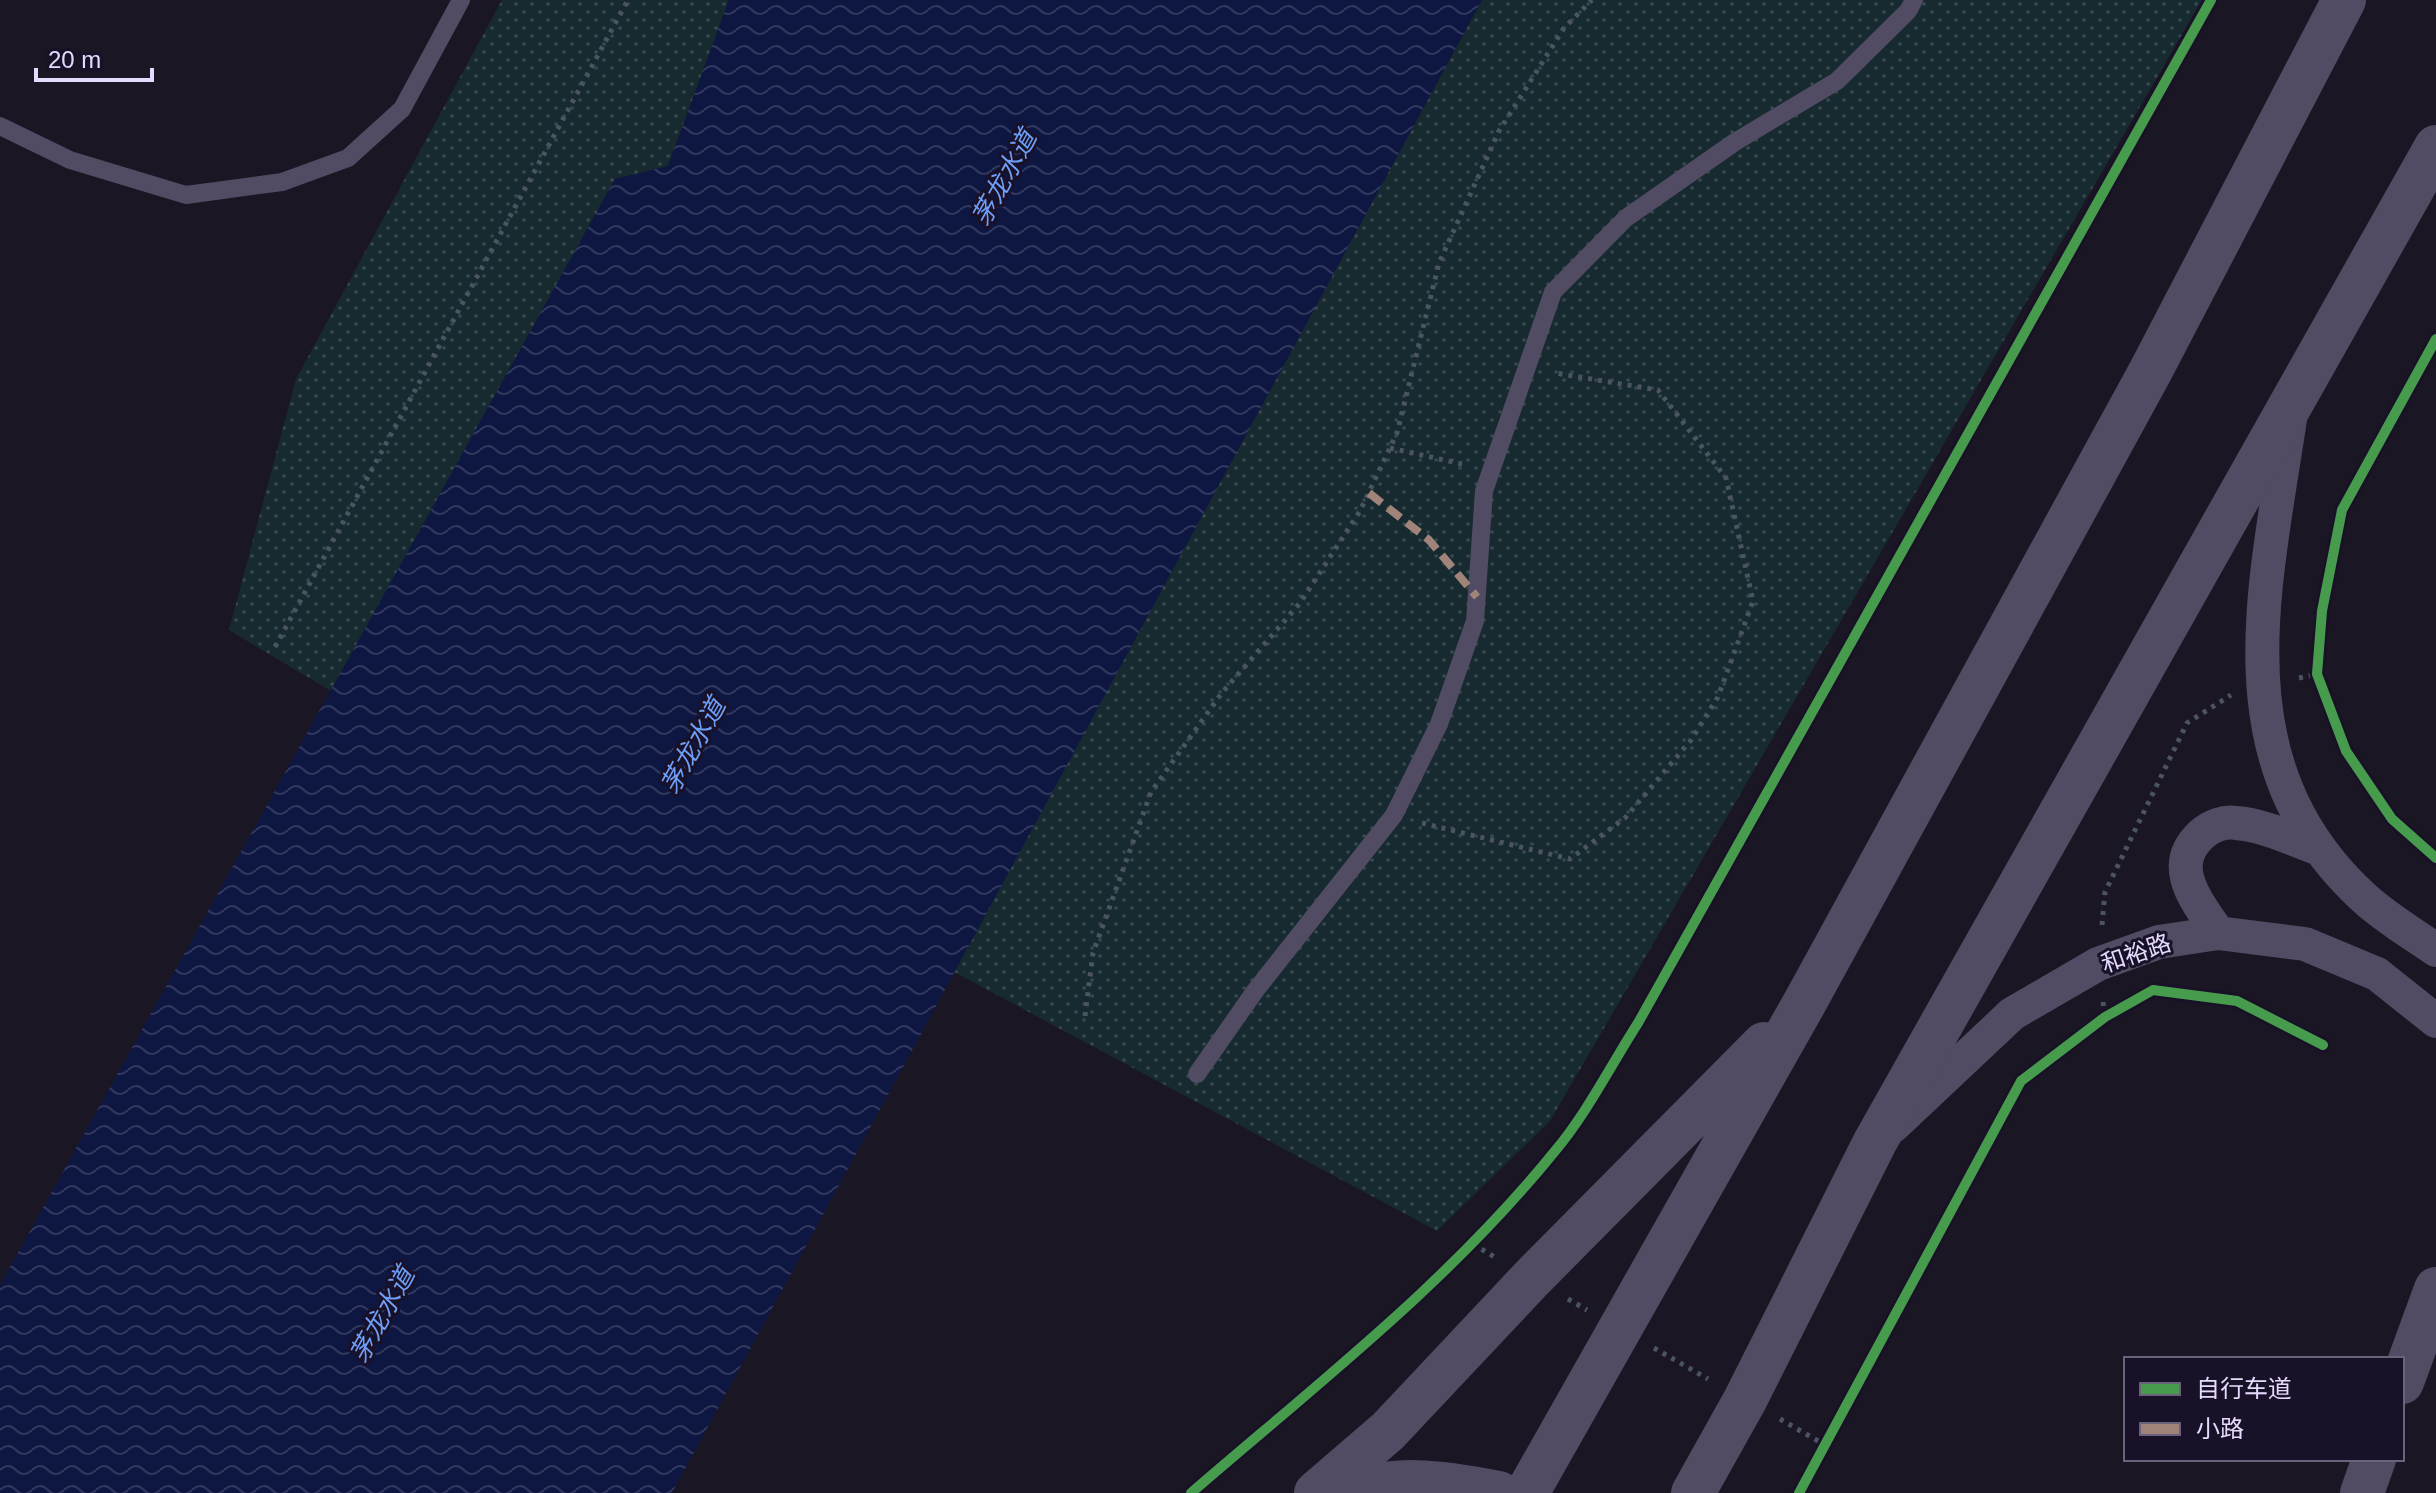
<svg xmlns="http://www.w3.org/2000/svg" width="2436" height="1493" viewBox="0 0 2436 1493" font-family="Helvetica,'Noto Sans SC',sans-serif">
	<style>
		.park { fill: url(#park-dots) }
		.water { fill: url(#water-waves) }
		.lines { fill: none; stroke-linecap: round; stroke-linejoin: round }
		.path { stroke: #4c5464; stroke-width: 5; stroke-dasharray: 4 6; stroke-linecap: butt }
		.service { stroke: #514c63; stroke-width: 18 }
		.minor { stroke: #514c63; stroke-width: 34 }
		.tertiary { stroke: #514c63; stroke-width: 44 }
		.quiet { stroke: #a18479; stroke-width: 8; stroke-dasharray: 16 8; stroke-linecap: butt }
		.cycleway-casing { stroke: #191128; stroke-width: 15 }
		.cycleway { stroke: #469c4c; stroke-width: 10 }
		.labels { text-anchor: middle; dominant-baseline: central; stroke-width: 6; stroke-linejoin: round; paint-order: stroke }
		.street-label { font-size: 24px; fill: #e4dafd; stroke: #191128 }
		.water-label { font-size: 26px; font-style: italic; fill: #6d9ef8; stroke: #191128 }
	</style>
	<defs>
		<pattern id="park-dots" width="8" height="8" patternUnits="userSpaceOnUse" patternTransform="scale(2)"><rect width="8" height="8" fill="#162a2f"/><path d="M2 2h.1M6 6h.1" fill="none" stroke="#38484e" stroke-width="1.8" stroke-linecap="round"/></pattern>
		<pattern id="water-waves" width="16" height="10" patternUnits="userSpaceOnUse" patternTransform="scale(2)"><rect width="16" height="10" fill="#0e1742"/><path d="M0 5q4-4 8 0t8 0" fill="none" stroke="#31385e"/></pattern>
	</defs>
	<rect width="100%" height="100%" fill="#1a1623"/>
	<path class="park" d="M502,0h227l-61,166 -53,13 -284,512 -102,-61 67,-251z
		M1482,0h720l-652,1121 -113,110 -483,-259z"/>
	<path class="water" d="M729,0h753l-810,1493h-672v-208l615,-1106 53,-13z"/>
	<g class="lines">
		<path class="path" d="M1390,448l72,16
			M275,647l353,-647
			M2299,678l18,-4
			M1422,823l148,36 56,-42 65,-77 27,-43 35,-96 -27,-123 -68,-88 -103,-17
			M2102,925l3,-33 82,-169 44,-28
			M2103,1002l2,15
			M1085,1016l8,-63 58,-161 70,-98 79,-91 60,-92 37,-78 42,-170 60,-132 65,-103 28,-28
			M1473,1244l23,14
			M1568,1299l19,11
			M1654,1348l54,31
			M1780,1419l45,26"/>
		<path class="service" d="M0,126l70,34 116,35 96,-13 66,-24 54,-49 59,-109
			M1197,1074l58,-83 139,-176 45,-91 36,-103 9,-130 69,-199 73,-74 109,-76 102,-61 71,-70 6,-11"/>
		<path class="minor" d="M2290,419c-25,170 -72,343 72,477 22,21 50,37 74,54
			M2218,933c-20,-31 -52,-66 -16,-99 9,-8 22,-13 34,-11 28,2 58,17 84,26
			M1893,1126l119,-112 86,-50 61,-22 59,-9 87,11 72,30 59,47"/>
		<path class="tertiary" d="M2402,1382l34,-93
			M1316,1493l72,-62 144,-153 232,-234
			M1336,1493c64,-16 98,-13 163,0
			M1527,1493l278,-491 345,-630 194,-372
			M1693,1493l52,-93 130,-258 561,-995
			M2362,1493l12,-34"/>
		<path class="quiet" d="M1369,493l60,47 48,57"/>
		<g class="cycleway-casing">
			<path id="cycleway" d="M2436,339l-94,171 -20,101 -5,63 29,77 46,68 44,39
				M1191,1493c126,-109 259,-212 364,-342 32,-38 56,-86 83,-128l573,-1023
				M1799,1493l222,-412 84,-64 48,-27 84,11 86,44"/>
		</g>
		<use href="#cycleway" class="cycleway"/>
	</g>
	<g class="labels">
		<g class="street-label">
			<text transform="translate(2136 953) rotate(-19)">和裕路</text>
		</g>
		<g class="water-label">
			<text transform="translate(1004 178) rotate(-61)">茅龙水道</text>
			<text transform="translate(693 746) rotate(-61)">茅龙水道</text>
			<text transform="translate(382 1315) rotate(-61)">茅龙水道</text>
		</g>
	</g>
	<rect x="2124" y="1357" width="280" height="104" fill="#191128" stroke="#6a617d" stroke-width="2"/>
	<rect x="2140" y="1383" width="40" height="12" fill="#469c4c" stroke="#6a617d" stroke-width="2"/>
	<text x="2196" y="1397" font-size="24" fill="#e4dafd">自行车道</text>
	<rect x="2140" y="1423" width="40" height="12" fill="#a18479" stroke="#6a617d" stroke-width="2"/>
	<text x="2196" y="1437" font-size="24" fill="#e4dafd">小路</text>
	<path d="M36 68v12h116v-12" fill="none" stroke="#e4dafd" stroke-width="4"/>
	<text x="48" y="68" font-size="24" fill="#e4dafd" stroke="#191128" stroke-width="6" paint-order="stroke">20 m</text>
</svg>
